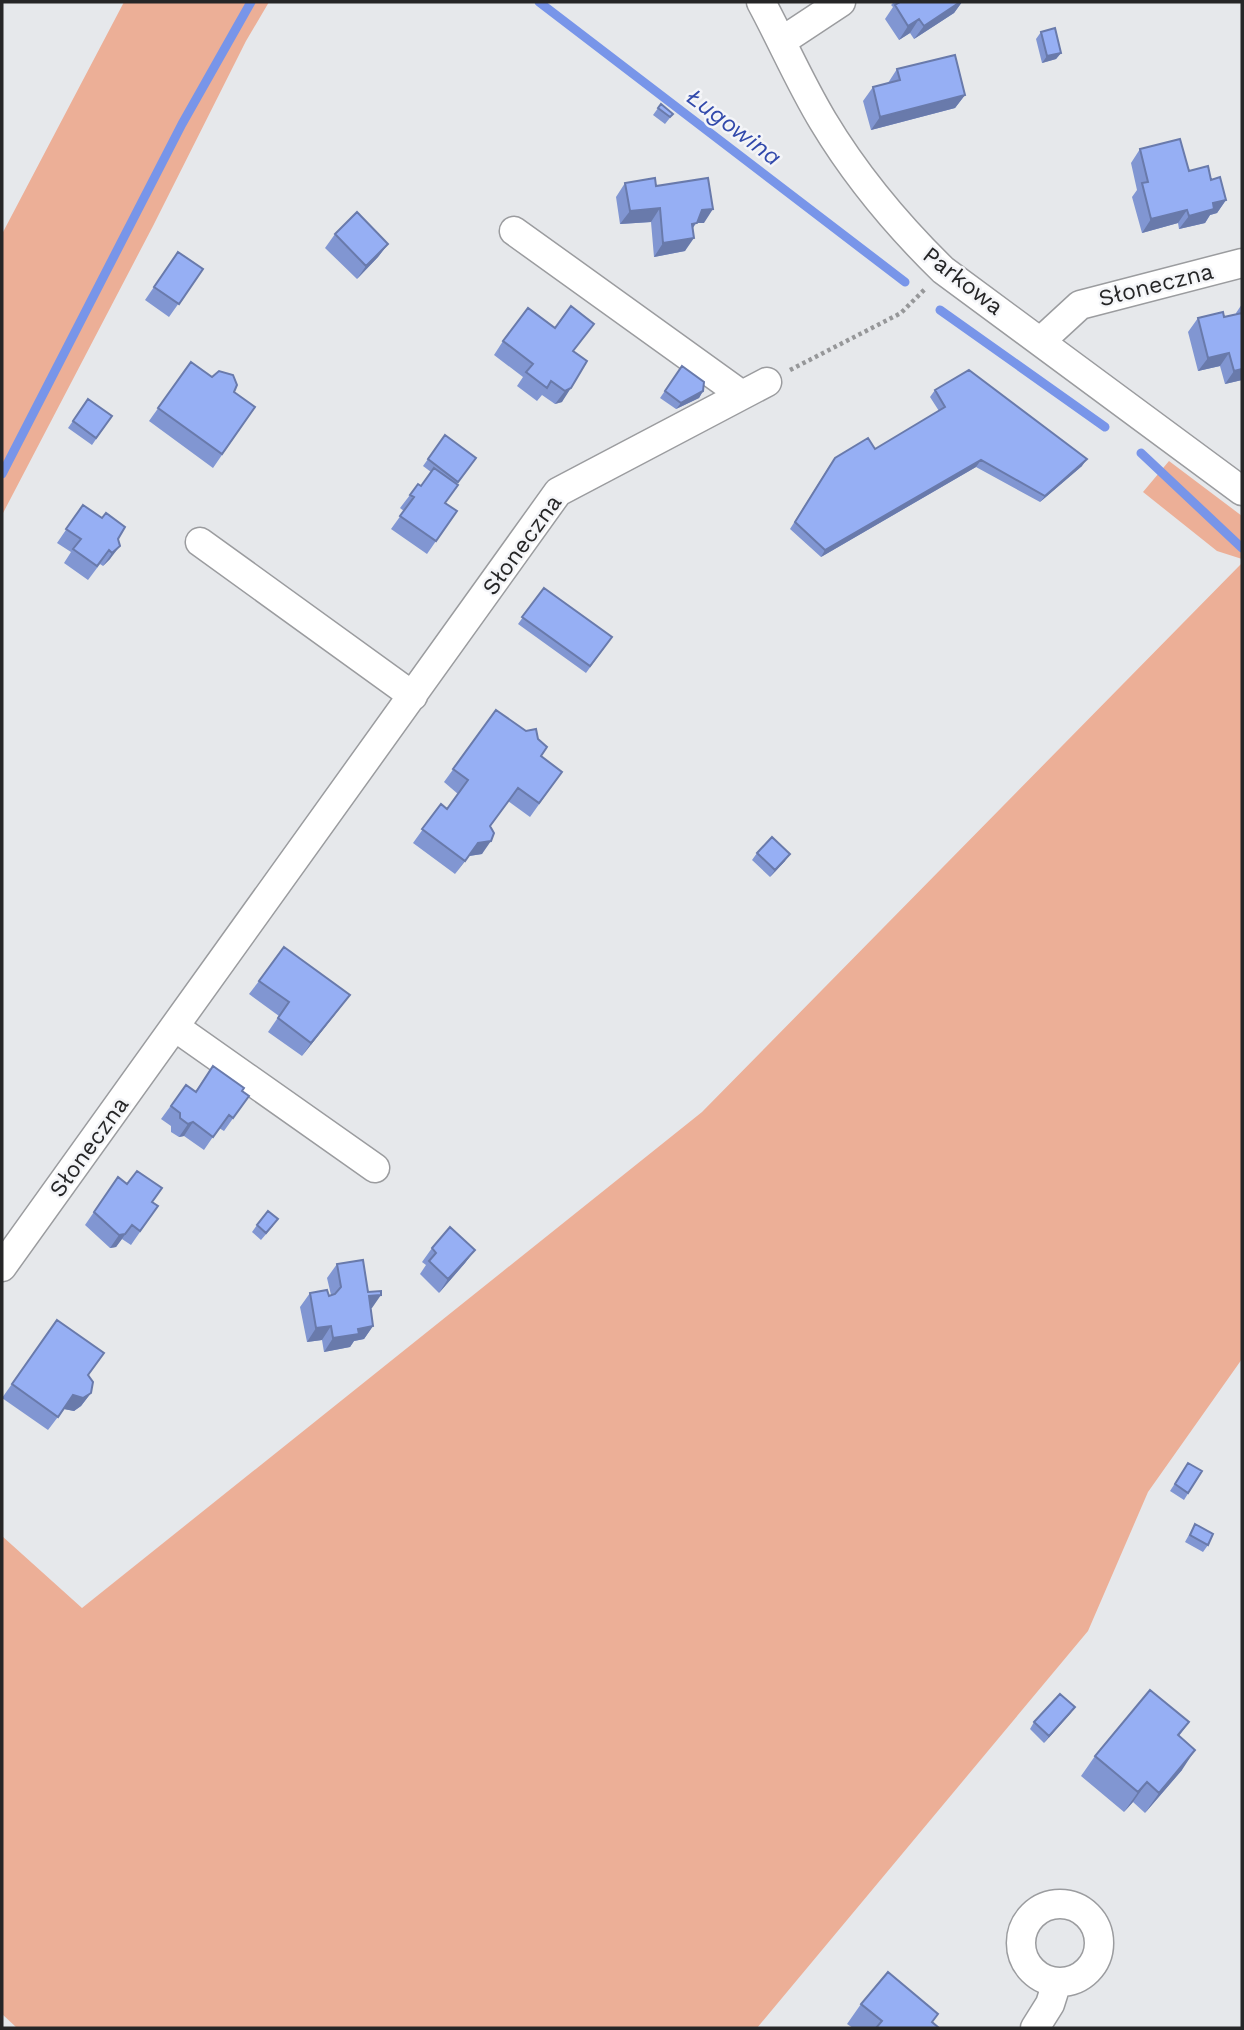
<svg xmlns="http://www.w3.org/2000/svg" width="1244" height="2030" viewBox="0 0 1244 2030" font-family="'Work Sans',sans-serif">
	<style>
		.green { fill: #ecaf97 }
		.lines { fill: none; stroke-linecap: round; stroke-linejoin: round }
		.stream { stroke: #7895e9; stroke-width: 9 }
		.street-casing { stroke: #9b9c9f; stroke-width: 31 }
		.path { stroke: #969799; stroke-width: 4.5; stroke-dasharray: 3.5 3.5; stroke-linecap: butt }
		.street { stroke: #fff; stroke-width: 28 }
		.wall { fill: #8196d2 }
		.shaded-wall { fill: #697aab }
		.building { fill: #96aff4; stroke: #697aab; stroke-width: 2 }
		.labels { text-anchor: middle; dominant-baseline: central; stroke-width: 5; stroke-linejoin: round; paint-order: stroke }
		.street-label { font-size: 23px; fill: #262627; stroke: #f4f5f8 }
		.water-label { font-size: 24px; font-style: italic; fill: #3149ab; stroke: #f4f5f8 }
	</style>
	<rect width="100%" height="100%" fill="#e6e8eb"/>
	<path class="green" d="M124,2h145l-23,39 -93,185 -151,289v-281z
		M1169,461l73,55v43l-25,-8 -74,-59z
		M1242,563v796l-94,133 -60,139 -331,397h-740l-15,-14v-478l80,72 620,-496z"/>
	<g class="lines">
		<path class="stream" d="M539,2l366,280
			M940,310l165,117
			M1141,453l101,95
			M2,474l180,-350 69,-122"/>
		<g class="street-casing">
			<path id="street" d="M761,2c21,39 39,81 62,119 33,55 74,104 120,149l299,221
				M782,41l59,-39
				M514,231l228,164
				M1042,340l38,-35 162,-42
				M200,542l213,154
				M175,1027l200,141
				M2,1267l556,-775 209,-110
				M1021 1943a39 39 0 1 1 78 0a39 39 0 1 1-78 0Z
				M1035,2028l15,-24 7,-22"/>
		</g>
		<path class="path" d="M790,370l111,-57 24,-24"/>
		<use href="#street" class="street"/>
	</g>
	<path class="wall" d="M894,2h68l-8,11 -40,26 -4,-6 -11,7 -14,-21 8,-12 -2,-2z
		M1041,32l20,21 -5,6 -14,4 -6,-24z
		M897,69l68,26 -10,13 -84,22 -8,-29 10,-14 15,-4z
		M661,104l12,10 -8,10 -12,-9z
		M1140,149l49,22 22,9 15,20 -9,13 -7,2 -5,8 -26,6 -1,-6 -36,10 -10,-36 5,-7 -6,-27z
		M625,183l31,3 48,37h-8l-3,5 -8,23 -31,6 -3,-35 -31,2 -4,-27z
		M335,234l53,10 -10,13 -21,22 -32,-31z
		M178,252l25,17 -34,48 -24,-17z
		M1242,304v76l-17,4 -5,-18 -22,5 -10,-39 10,-14 26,-1 12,-3v-1z
		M503,341l71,11 -12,50 -7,2 -13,-9 -5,6 -20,-15 6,-9 -29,-22z
		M191,362l64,45 -42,61 -64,-47z
		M682,366l21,25 -4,7 -23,11 -16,-11z
		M935,390l147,76 -42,36 -64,-35 -155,90 -31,-28 40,-64 45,-16 64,-38 -9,-14z
		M88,399l24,17 -20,29 -24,-17z
		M445,435l31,23 -19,26 -12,19 12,8 -30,43 -36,-25 13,-18 -4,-3 10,-13 11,-9 10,-14 -8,-6z
		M83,505l35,34 -8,20 -7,7 -3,-2 -12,16 -24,-17 7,-11 -14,-9z
		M544,588l68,49 -26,36 -68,-49z
		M496,710l45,46 21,16 -32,45 -22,-16 -18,26 -8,27 -13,2 -14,18 -42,-31 28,-39 6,5 11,-15 -14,-12z
		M757,853l28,8 -15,16 -18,-17z
		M259,981l81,27 -38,48 -34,-24 11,-16 -30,-22z
		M213,1066l36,30 -25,35 -5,-3 -15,22 -20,-14 -5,1 -8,-5v-6l-10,-7 25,-34 9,7z
		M118,1177l40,29 -27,39 -9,-6 -6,8 -6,1 -25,-23z
		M257,1225l16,1 -12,14 -9,-8z
		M432,1248l43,2 -10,13 -26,30 -19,-19 6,-9 -4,-3z
		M337,1264l31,28 4,16h-1l2,18 -9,13 -10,2 -4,6 -26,5 -2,-12 -15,2 -7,-35 10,-14 21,2 -4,-17z
		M57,1320l31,55 3,18 -10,13 -7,5 -10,-2 -16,21 -46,-32z
		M1188,1463l14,8 -18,29 -14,-9z
		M1195,1524l13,21 -5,7 -18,-10z
		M1075,1707l-31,36 -14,-14 4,-7z
		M1189,1722l-10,14 3,34 -37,43 -12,-11 -9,10 -43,-36 14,-20z
		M861,2004l71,19 7,5h-86l-6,-4z"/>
	<path class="shaded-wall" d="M960,2h2l-8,11 -40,26 10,-13z
		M919,19l-9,14 -11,7 9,-14z
		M1061,53l-5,6 -14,4 5,-7z
		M965,95l-10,13 -84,22 9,-13z
		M1226,200l-9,13 -7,2 -5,8 -26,6 10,-13 24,-13z
		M660,208l-9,14 -31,2 10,-13z
		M713,209l-9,14h-8l-9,13 -4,2 19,-28z
		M1187,210l-9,13 -36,10 9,-14z
		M694,238l-9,13 -31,6 9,-14z
		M388,244l-10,13 -21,22 9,-13z
		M1229,353l-9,13 -22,5 10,-13z
		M1242,369v11l-17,4 9,-13z
		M571,388l-9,14 -7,2 10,-13z
		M703,391l-4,7 -23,11 5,-6z
		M1087,459l-5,7 -42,36 5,-6z
		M981,460l-5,7 -155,90 4,-7z
		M120,546l-10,13 -7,7 9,-13z
		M491,841l-9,13 -13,2 -14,18 23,-31z
		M790,854l-5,7 -15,16 5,-7z
		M350,995l-10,13 -38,48 9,-13z
		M193,1122l-9,14 -5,1 9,-13z
		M132,1225l-16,22 -6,1 9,-13z
		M475,1250l-10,13 -26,30 9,-14z
		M381,1295l-9,13 -13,1 10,-13z
		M331,1326l-9,14 -15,2 9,-14z
		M373,1326l-9,13 -10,2 -4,6 -26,5 9,-14 25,-9z
		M91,1393l-10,13 -7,5 -10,-2 9,-14z
		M1075,1707l-5,7 -26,29 5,-7z
		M1195,1750l-13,20 -37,43 14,-20z
		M1147,1782l-14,20 -9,10 14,-20z"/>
	<path class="building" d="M900,2h60l-36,24 -5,-7 -11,7 -13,-21z
		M1055,28l6,25 -14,3 -6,-24z
		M955,55l10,40 -85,22 -7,-30 27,-7 -3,-11z
		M661,104l12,10 -3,3 -12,-9z
		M1180,139l9,32 19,-5 3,14 9,-3 6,23 -13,3 1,6 -25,7 -2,-6 -36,9 -9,-36 6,-1 -8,-33z
		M655,178l1,8 52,-8 5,31 -11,1 -5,13 -5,1 2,14 -31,5 -3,-35 -30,3 -5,-28z
		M357,212l31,32 -22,22 -31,-32z
		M178,252l25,17 -24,35 -25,-17z
		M571,306l23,18 -21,27 14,10 -16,27 -6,3 -14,-10 -4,7 -21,-16 7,-8 -30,-23 25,-33 27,20z
		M1223,312l1,5 18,-4v56l-8,2 -5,-18 -21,5 -10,-40z
		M191,362l21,15 7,-6 14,4 4,10 -3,7 21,15 -33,47 -64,-46z
		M682,366l22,16 -1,9 -22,12 -16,-12z
		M969,370l118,89 -42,37 -64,-36 -156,90 -30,-28 40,-64 33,-20 7,11 70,-42 -10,-17z
		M88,399l24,17 -16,22 -23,-17z
		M445,435l31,23 -18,24 -30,-23z
		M434,468l24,17 -13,18 12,8 -21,30 -36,-25 14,-19 -4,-2 8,-11 3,2z
		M83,505l19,13 4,-5 19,14 -7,12 2,7 -8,7 -3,-3 -12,16 -24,-17 8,-10 -15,-10z
		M544,588l68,49 -22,29 -68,-49z
		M496,710l30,21 10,-2 2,10 9,8 -6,9 21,16 -23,31 -21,-15 -28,38 4,7 -3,8 -13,2 -13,18 -43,-32 19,-25 6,5 21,-29 -15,-11z
		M772,837l18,17 -15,16 -18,-17z
		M284,947l66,48 -39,48 -33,-25 11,-16 -30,-21z
		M213,1066l31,22 -2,3 7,5 -16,22 -4,-3 -16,22 -20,-15 -5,2 -8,-6v-5l-9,-7 15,-21 10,7z
		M137,1171l25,17 -10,14 6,4 -18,25 -8,-6 -7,9 -6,1 -25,-23 24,-35 9,7z
		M268,1211l10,8 -12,14 -9,-8z
		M450,1227l25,23 -27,29 -19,-18 7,-8 -4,-5z
		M363,1260l5,32 13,-1v4l-12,1 4,30 -15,3 1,5 -26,4 -2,-12 -15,2 -6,-35 17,-3 2,6 6,-2 6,-7 -4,-23z
		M57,1320l47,33 -16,22 5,7 -2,11 -8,5 -10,-3 -15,22 -46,-33z
		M1188,1463l14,8 -14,22 -13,-9z
		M1195,1524l18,10 -5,11 -18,-10z
		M1150,1690l39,32 -11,13 17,15 -36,43 -12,-11 -9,10 -43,-36z
		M1060,1694l15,13 -26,29 -15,-14z
		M888,1972l50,42 -6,8 7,6h-63l6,-7 -21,-17z"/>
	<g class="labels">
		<g class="street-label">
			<text transform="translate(963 281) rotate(38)">Parkowa</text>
			<text transform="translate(1156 285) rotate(-14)">Słoneczna</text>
			<text transform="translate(522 545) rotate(-54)">Słoneczna</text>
			<text transform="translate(89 1147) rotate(-54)">Słoneczna</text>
		</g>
		<g class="water-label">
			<text transform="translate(734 127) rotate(37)">Ługowina</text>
		</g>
	</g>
	<rect width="1244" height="2030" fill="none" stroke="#262627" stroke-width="7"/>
</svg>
